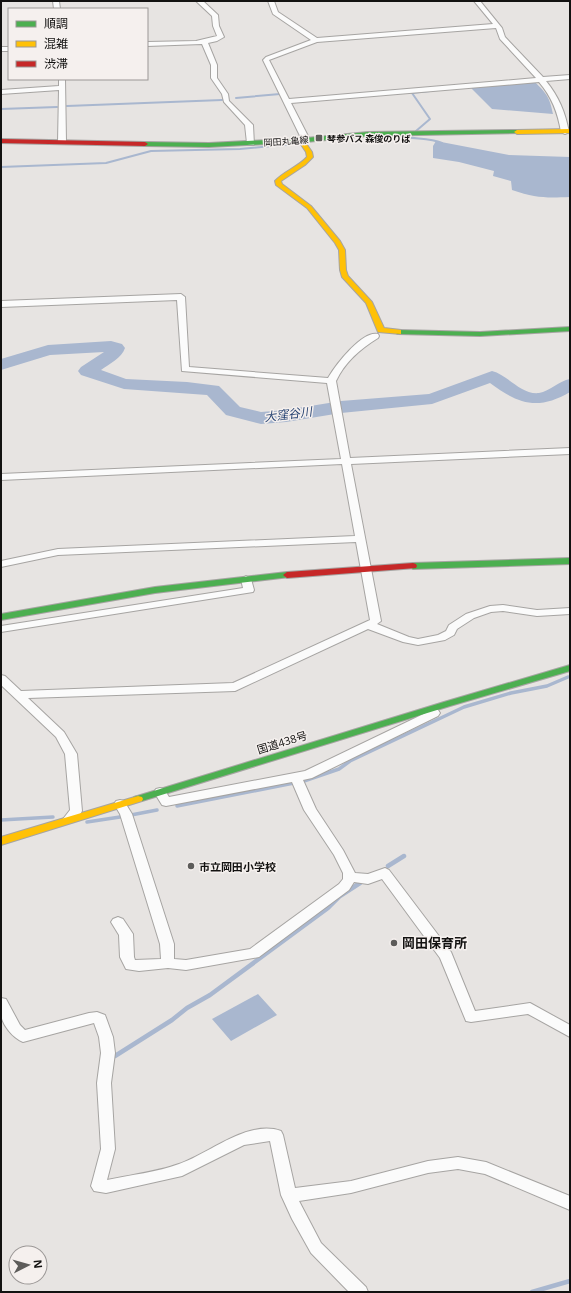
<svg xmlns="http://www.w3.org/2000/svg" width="571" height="1293" viewBox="0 0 571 1293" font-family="'Open Sans','Noto Sans JP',sans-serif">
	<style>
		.water { fill: #a9b7cf }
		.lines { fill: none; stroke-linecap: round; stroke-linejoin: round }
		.stream-far2 { stroke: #a9b7cf; stroke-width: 2 }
		.stream-far1 { stroke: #a9b7cf; stroke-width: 3.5 }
		.stream { stroke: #a9b7cf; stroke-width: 4.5 }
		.river { fill: #a9b7cf; fill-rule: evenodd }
		.street-casing { stroke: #a6a4a2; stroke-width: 2 }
		.fast-casing { stroke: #a6a4a2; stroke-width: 2 }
		.slow-casing { stroke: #a6a4a2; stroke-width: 2 }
		.jam-casing { stroke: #a6a4a2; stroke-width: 2 }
		.street { fill: #fbfbfb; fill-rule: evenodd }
		.fast { fill: #4caf50; fill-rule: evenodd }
		.slow { fill: #ffc107; fill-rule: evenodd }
		.jam { fill: #c62828; fill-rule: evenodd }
		.poi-dot { fill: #5d5c5a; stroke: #f5f0ee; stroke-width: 1.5 }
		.labels { text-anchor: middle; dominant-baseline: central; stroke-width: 3; stroke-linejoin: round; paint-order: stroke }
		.far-poi-label { font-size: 9px; font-weight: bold; fill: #131211; stroke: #f5f0ee; text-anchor: start }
		.far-street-label { font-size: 9px; fill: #131211; stroke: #f5f0ee }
		.street-label { font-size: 11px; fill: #131211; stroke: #f5f0ee }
		.poi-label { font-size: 11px; font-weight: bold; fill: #131211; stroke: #f5f0ee; text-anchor: start }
		.water-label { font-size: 12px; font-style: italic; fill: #274372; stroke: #f5f0ee }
		.near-poi-label { font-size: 13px; font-weight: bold; fill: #131211; stroke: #f5f0ee; text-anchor: start }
	</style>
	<rect width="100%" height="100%" fill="#e7e4e2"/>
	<path class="water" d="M535,82c12,12 15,16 18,32l-61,-5 -21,-21z
		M436,141l73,14 61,2v40c-25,1 -34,1 -58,-7l-1,-9 -18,-5 1,-5 -35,-9 -26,-4v-12z
		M258,994l19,21 -46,26 -19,-22z"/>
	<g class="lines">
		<path class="stream-far2" d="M236,98l44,-4
			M67,106l155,-6
			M1,109l56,-2
			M416,131l14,-12 -18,-26 18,-2
			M398,135c14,5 30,2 44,8
			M1,167l105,-4 45,-12 89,-2 62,-6"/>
		<path class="stream-far1" d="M177,806l127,-25 35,-12 11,-8 114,-54 47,-14 36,-7 21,-9
			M131,815l26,-5
			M1,820l52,-3
			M87,822l33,-5"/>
		<path class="stream" d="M388,866l16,-10
			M115,1056l57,-36 15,-12 23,-13 118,-87 12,-12 20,-13
			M532,1292l38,-11"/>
		<path class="river" d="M111,341l11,3 3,4c-3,10 -16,16 -24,22l25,9 61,3 32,4 21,21 21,5 25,-2 55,-9 88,-7 63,-23c16,4 29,24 47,22 11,-2 20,-12 31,-14v13c-32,19 -52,12 -80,-9l-58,21 -91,9 -55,9 -25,2 -35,-9 -19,-20 -83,-6 -43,-14 -3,-4 3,-4 23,-15 -54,3 -49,15v-11l47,-14z"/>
		<g class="street-casing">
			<path id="street" d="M53,1h6l1,8h-6z
				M196,1h7l15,14 1,11 5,11 -7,4 -9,2 9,22v13l11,16 1,7 24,24 1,20h-6l-1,-2 -2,-18 -21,-23 -2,-8 -11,-16v-13l-9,-21 -55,2v-4l49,-1 21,-5 -4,-10 -1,-10z
				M268,1h6l4,11 39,26 176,-14 -19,-23h6l22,27 3,9 38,40 27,-2v4l-24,2c13,16 19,31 23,51l-4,2 -4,-2c-3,-19 -9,-35 -22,-50l-248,21 19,37 -1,2h-6l-40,-82 3,-3 45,-17 -38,-26zM496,28l4,11 36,39 -247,21 -20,-39 48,-18z
				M1,47h8v4h-8z
				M59,79h6l1,63 -4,2 -4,-2 1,-52 -58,4v-4l58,-4z
				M181,294l4,3 4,70 139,11c7,-12 34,-48 50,-44l1,2 -1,2c-18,11 -33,24 -42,43l14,77 220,-10v6l-219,10 30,157 -4,3 32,13 9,2 20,-4 8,-4 3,-6 17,-11 24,-8 13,-1 34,5 33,-2v6l-33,2 -34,-5 -12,1 -17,6 -17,11 -3,6 -9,5 -27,5 -15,-3 -35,-13 -133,62 -207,7 36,34 13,22 5,57c-4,7 -9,14 -17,11l-2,-3 7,-9 -5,-56 -9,-17 -55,-52v-10l4,1 16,15 212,-8 137,-63 -14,-78 -298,13 -57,12v-6l57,-12 297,-13 -13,-72 -341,16v-6l340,-15 -14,-76 -145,-12 -5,-71 -176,7v-6z
				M246,576l5,3 3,11 -1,2 -252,40v-6l242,-38 -2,-9z
				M434,709l4,1 2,3 -2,3 -126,62 -9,2 13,29 27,41 12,23 13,1 17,-6 4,2 62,82 24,59 55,-8 40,22v12l-42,-23 -57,8 -5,-1 -26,-63 -58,-79 -14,5 -14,-2 -5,8 -90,67 -73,13 -18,-2 -29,3 -13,-2 -6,-12 -1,-22 -8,-13 2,-3 5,-2 5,2 10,15 1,23 1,3 26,-1 -1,-15 -40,-130 -6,-10 2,-3 4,-1 4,1 8,13 42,130v15l12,1 64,-11 89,-65 4,-5v-6l-9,-18 -30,-45 -12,-28 -126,24 -4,-1 -8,-13 2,-3 4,-1 4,1 5,8 136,-26z
				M1,998l5,1 14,26 5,5 64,-17 8,-1 8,3 8,22 2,16 -4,30 4,66 -8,31c23,-5 51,-8 72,-16 30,-10 69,-45 102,-33l2,4 12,53 56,-7 77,-20 30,-4 28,5 84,34v14l-85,-36 -27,-5 -30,4 -77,20 -52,8 22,42 45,44 2,5h-19l-38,-39 -19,-34 -11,-24 -11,-54 -26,4 -62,31 -76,17 -12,-2 -3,-5 2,-7 8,-30 -4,-66 4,-30 -2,-16 -5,-14 -71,19c-10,-4 -21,-17 -22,-28 -1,-5 0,-11 0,-16z"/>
		</g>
		<g class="fast-casing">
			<path id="fast" d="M517,130l2,1v2l-151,3 -62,6 -97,5 -64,-1 -3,-2 3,-2 64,1 97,-5 62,-6z
				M570,327v4l-90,5 -82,-2 -4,-2 4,-2 82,2z
				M570,558v6l-157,5 -4,-3 4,-3z
				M287,572l4,3 -1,2 -135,16 -154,27v-6l154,-27z
				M570,665v6l-120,35 -308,95h-8l-1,-2 1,-2 310,-95z"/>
		</g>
		<g class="slow-casing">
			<path id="slow" d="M570,129v4l-53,1 -3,-2 3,-2z
				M299,139h4l9,13 1,5 -8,8 -24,16 1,3 29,22 29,35 5,9 1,20 2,6 24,26 12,26 17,2v4l-23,-2 -12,-29 -24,-26 -2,-7 -1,-20 -4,-7 -28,-35 -31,-23 -1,-4c9,-10 23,-14 32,-24l-1,-5 -8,-12z
				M138,796l4,1 1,2 -1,2 -141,44v-8z"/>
		</g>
		<g class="jam-casing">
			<path id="jam" d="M1,139l144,3 3,2 -3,2 -144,-3z
				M413,563l3,1 1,2 -1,2 -129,10 -4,-3 4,-3z"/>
		</g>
		<use href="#street" class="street"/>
		<use href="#fast" class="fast"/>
		<use href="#slow" class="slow"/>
		<use href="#jam" class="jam"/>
	</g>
	<g class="poi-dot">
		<rect x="315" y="134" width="8" height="8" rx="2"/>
		<circle cx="191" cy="866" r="4"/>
		<circle cx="394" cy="943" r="4"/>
	</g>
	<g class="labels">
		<g class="far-poi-label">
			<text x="327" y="138">琴参バス 森俊のりば</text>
		</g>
		<g class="far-street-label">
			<text transform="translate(286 141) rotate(-4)">岡田丸亀線</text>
		</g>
		<g class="street-label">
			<text transform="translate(282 742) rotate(-17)">国道438号</text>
		</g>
		<g class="poi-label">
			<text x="199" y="866">市立岡田小学校</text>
		</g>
		<g class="water-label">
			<text transform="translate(288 414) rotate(-7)">大窪谷川</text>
		</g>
		<g class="near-poi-label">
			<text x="402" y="943">岡田保育所</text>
		</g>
	</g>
	<rect width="571" height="1293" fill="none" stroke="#131211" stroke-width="4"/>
	<rect x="8" y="8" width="140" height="72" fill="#f5f0ee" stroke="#9b9796"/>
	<rect x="16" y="21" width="20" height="6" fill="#4caf50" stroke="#9b9796"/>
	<text x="44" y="28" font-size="12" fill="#131211">順調</text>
	<rect x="16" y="41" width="20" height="6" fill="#ffc107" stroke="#9b9796"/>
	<text x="44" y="48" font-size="12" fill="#131211">混雑</text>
	<rect x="16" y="61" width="20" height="6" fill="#c62828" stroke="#9b9796"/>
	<text x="44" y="68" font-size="12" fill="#131211">渋滞</text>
	<g transform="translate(28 1265) rotate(84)"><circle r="19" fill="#f5f0ee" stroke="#9b9796"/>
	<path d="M0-3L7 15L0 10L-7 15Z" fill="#5d5c5a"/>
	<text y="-6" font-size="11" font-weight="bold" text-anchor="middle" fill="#131211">N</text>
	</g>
</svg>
